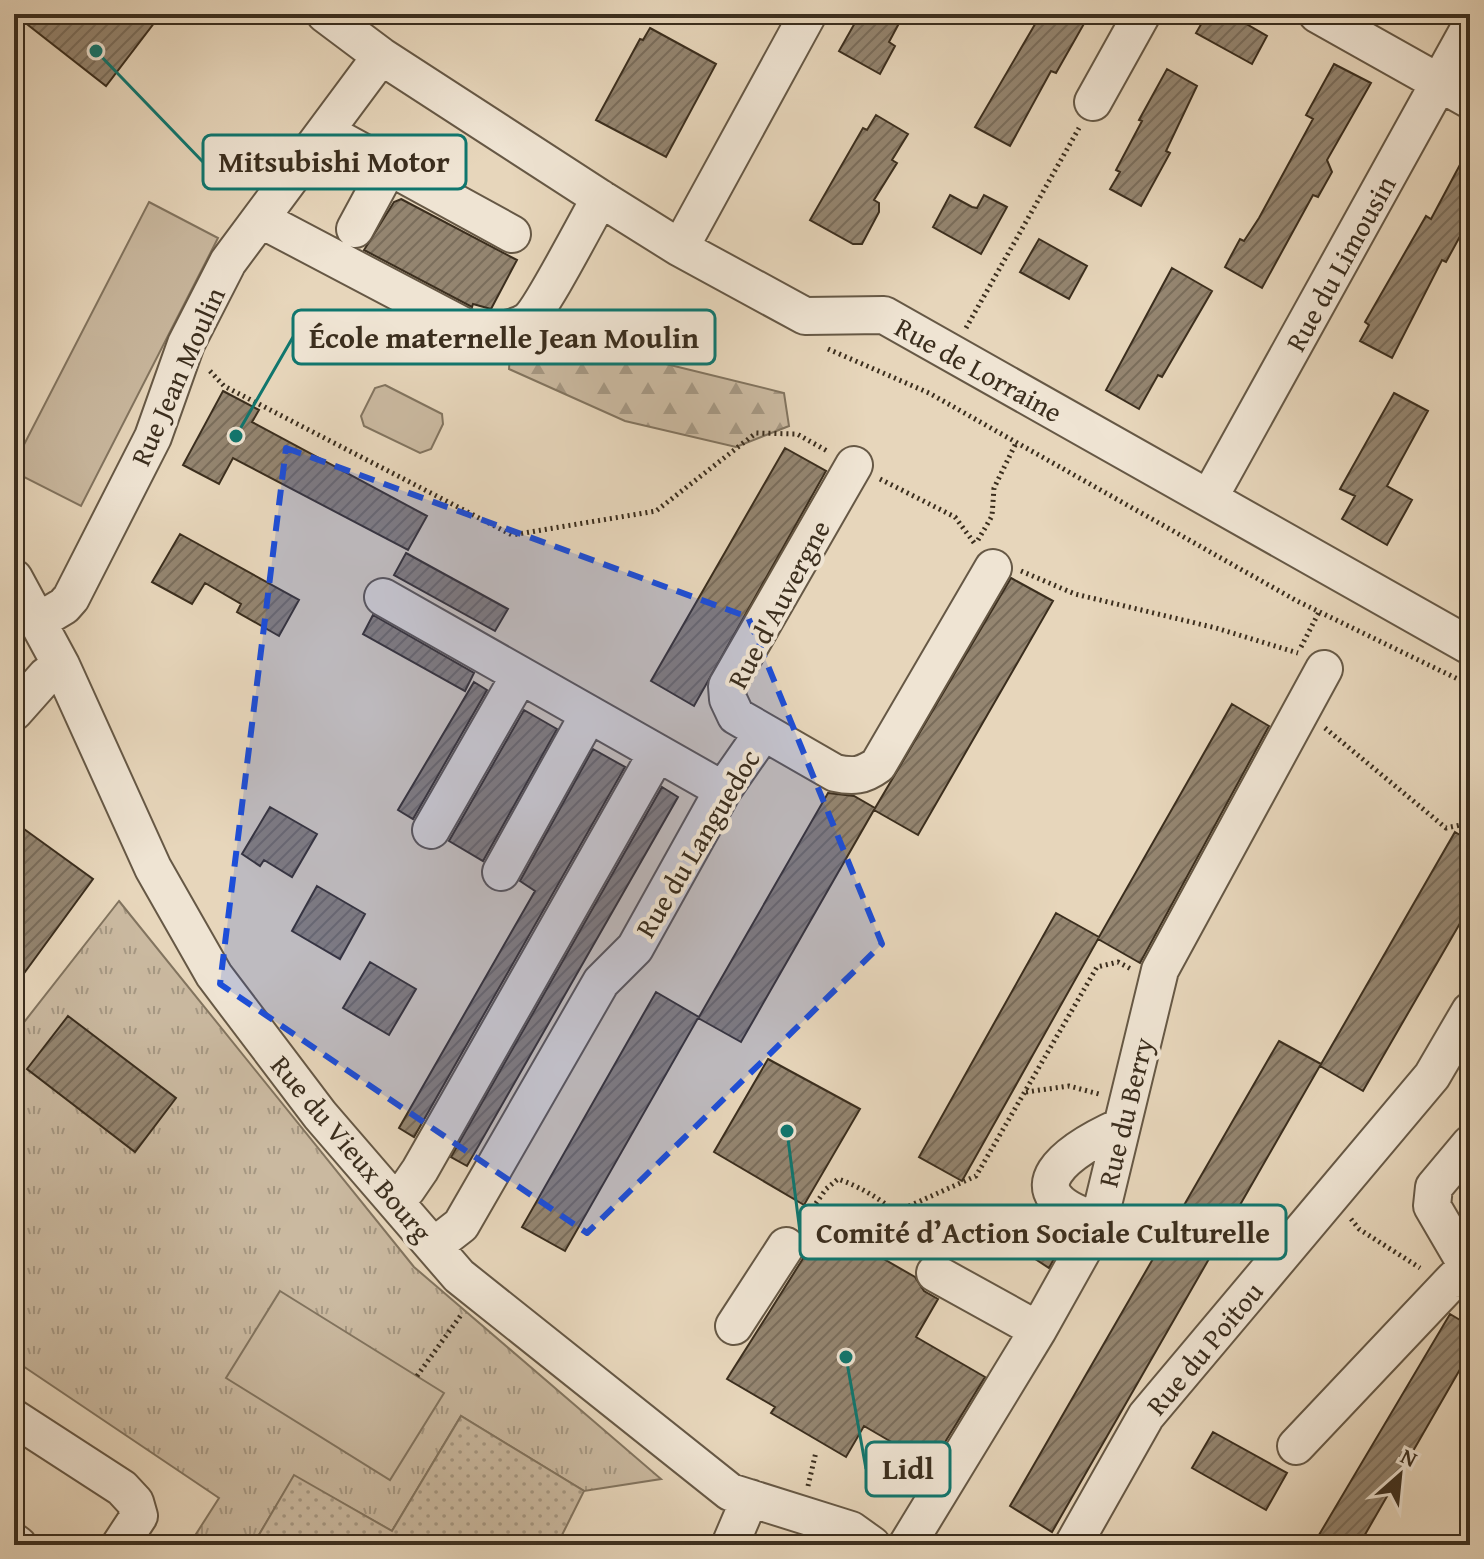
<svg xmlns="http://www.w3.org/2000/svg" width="1484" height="1559" viewBox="0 0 1484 1559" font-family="'Gentium Book Plus',serif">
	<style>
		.grass { fill: url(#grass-tufts); stroke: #82745f; stroke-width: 2 }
		.forest { fill: url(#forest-firs); stroke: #82745f; stroke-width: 2 }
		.garden { fill: url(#garden-dots); stroke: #82745f; stroke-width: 2 }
		.pitch { fill: #cab9a0; stroke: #82745f; stroke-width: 2 }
		.building { fill: url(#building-hatch); stroke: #3b2e1e; stroke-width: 2 }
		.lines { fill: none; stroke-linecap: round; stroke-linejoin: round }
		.minor-casing { stroke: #665845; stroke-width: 40 }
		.path { stroke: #3b2e1e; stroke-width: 5; stroke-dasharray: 2 4; stroke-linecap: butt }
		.minor { stroke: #efe4d3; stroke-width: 36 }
		.marked { fill: #1d4ed8; fill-opacity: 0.2; stroke: #1d4ed8; stroke-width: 6; stroke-dasharray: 16 10; stroke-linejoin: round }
		.labels { text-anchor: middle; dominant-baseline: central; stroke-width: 8; stroke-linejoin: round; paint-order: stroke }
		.street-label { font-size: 28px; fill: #3b2e1e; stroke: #efe4d3 }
		.leader { fill: none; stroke: #0f766e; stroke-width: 3 }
		.callout-dot { fill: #0f766e; stroke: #efe4d3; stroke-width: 3 }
		.callout { fill: #efe4d3; stroke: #0f766e; stroke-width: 3 }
		.callout-label { font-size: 30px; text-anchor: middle; font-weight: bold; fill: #3b2e1e }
	</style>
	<defs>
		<pattern id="grass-tufts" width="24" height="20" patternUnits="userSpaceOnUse" patternTransform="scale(2)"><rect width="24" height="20" fill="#cab9a0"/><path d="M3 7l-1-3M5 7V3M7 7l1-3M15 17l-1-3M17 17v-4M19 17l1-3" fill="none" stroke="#a59782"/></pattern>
		<pattern id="forest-firs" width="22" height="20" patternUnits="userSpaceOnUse" patternTransform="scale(2)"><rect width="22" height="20" fill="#cab9a0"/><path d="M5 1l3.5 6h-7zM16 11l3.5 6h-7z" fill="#a59782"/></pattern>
		<pattern id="garden-dots" width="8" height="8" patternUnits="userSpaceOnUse" patternTransform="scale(2)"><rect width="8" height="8" fill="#cab9a0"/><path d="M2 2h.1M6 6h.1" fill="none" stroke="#a59782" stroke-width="1.8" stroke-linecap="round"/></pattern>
		<pattern id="building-hatch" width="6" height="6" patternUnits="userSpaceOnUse" patternTransform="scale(2)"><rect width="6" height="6" fill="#948570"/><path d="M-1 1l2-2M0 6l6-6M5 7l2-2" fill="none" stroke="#7a6d5b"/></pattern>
	</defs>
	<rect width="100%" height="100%" fill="#e7d6bb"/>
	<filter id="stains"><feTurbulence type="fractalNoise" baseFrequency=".0025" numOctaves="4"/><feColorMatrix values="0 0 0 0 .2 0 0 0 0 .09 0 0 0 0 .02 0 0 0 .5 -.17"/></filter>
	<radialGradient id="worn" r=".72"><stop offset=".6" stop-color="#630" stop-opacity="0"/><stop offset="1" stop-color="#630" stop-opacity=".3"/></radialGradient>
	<path class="grass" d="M119,901l295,366 247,212 -77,12 -123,-75 -69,115 -98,-55 -41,69h-64l30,-47 -205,-138v-325z"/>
	<path class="forest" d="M551,314l111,49 122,30 5,33 -53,21 -111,-26 -116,-52 2,-32z"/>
	<path class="garden" d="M461,1416l123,75 -27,54h-304l41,-70 98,56z"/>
	<path class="pitch" d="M149,202l69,36 -137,268 -67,-34v-8z
		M385,385l57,29 1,10 -12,25 -11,4 -56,-27 -3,-10 14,-28z
		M280,1291l164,102 -54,87 -164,-102z"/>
	<path class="building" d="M14,14h147l-55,72z
		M860,14h44l-15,28 6,4 -15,28 -41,-23z
		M1041,14h29l15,8 -29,51 -5,-2 -41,75 -35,-19z
		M1207,14h22l38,22 -15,28 -56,-31z
		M650,28l66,36 -50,93 -70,-37 44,-81 3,1z
		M1334,64l37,19 -44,77 5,12 -14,25 -5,-2 -51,93 -37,-21 15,-28 4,2 15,-23 54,-99 -7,-4z
		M1167,69l30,17 -31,65 4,2 -29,53 -31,-17 10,-17 -4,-2 26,-49 -3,-1z
		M876,115l32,19 -16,26 5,3 -23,37 5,3v9l-17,32h-9l-43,-24 53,-92 4,2z
		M1470,146v72l-24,44 -4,-2 -50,98 -32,-17 9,-16 -4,-3 61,-106 5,3z
		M950,195l22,12 5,1 7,-13 23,12 -26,47 -48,-27z
		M401,199l116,61 -26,49 -18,-5 -1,3 -108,-57 30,-48z
		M1039,239l48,27 -18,33 -49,-27z
		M1172,268l40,23 -50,86 -4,-2 -19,34 -33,-19z
		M223,391l36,19 -7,12 175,94 -19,34 -175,-92 -14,26 -36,-19z
		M1394,393l34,18 -41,75 25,14 -25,45 -45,-26 13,-23 -15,-7z
		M785,448l41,23 -132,235 -43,-25z
		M180,534l119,66 -20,36 -42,-24 4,-8 -36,-21 -13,21 -40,-22z
		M406,553l102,56 -13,22 -101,-56z
		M1011,578l42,23 -135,234 -44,-25z
		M373,615l101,58 -9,18 -102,-57z
		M474,682l13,8 -74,129 -15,-9z
		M1232,704l37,22 -129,237 -42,-24 -136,242 -43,-24 137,-244 43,24z
		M524,710l33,19 -74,132 -34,-20z
		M593,749l32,18 -211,370 -15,-9 136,-237 -15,-10z
		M662,787l16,10 -211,369 -16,-9z
		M828,793l26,3 21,12 -134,234 -43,-24 -133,233 -43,-24 134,-235 43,25z
		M270,807l47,27 -25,43 -28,-17 -4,6 -18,-12z
		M24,829l69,50 -79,108v-144z
		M1455,832l15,9v65l-107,185 -43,-25z
		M317,886l48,28 -25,45 -48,-28z
		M370,962l46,27 -27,46 -46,-27z
		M68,1016l108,82 -41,54 -108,-83z
		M1279,1041l42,23 -269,468 -42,-26z
		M768,1059l92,50 -56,96 -90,-53z
		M1044,1217l24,16 -19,35 -26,-17z
		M818,1221l97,56 9,14 14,8 -22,38 69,40 -54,88 -67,-39 -18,31 -75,-44 4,-6 -48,-28 77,-122 2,-14z
		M1450,1314l20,12v26l-111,193h-46z
		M1213,1432l74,41 -21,37 -74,-42z"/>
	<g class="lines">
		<g class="minor-casing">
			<path id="minor" d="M325,14l56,42 219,142 80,50 125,68 79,-1 586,331
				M1317,14l153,86
				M1093,102l49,-88
				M326,132l186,102
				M260,219l207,109c19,3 43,4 60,-7 13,-9 61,-102 73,-123
				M355,229l34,-63
				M680,248l128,-234
				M854,465l-127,221 1,13 8,17 99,57c18,4 28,3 43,-8l115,-197
				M1209,498l261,-471
				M14,578l47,87 92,203 61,107 106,140 139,161 271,216 121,38 21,15
				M383,597l340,193
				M39,621l25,-15 7,-8 82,-161 33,-93 42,-82 153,-206
				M14,712l32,-36 15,-11
				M431,830l89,-155
				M501,872l88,-158
				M1470,1144l-36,43 -2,19 38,65
				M394,1200l13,-11 13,-19 237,-417
				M1099,1221c-95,-28 -29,-72 23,-95
				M434,1246l27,-21 140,-243 34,-34 88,-158 39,-56
				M935,1273l103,57
				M734,1326l52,-80
				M14,1418l108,70 13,14 4,14 -19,29
				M1296,1446l158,-167 16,-1
				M14,1542l4,3
				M730,1545l20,-47
				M907,1545l131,-215 61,-109 61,-251 164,-301
				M1073,1545l73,-129 286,-340 38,-65"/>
		</g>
		<path class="path" d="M966,328l113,-200
			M828,349l101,44 368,208 173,84
			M210,371l14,15 288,149 144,-24 100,-78 41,1 32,18
			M880,479l75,38 20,27
			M978,540l14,-24 2,-28 22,-45
			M1021,571l54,23 141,34 82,25
			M1301,647l18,-35
			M1325,728l121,100 24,-5
			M1026,1092l43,-6 30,8
			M898,1211l78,-35 121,-209 21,-5 13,7
			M1351,1219l8,10 61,39
			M802,1223l24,-34 12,-10c37,13 64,36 92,64
			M417,1376l44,-61
			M808,1486l8,-34"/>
		<use href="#minor" class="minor"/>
	</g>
	<path class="marked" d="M286,448l462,169 134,327 -295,289 -367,-249z"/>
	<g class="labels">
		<g class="street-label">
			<text transform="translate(1340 263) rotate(-61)">Rue du Limousin</text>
			<text transform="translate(979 369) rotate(29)">Rue de Lorraine</text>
			<text transform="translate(177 376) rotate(-66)">Rue Jean Moulin</text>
			<text transform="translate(778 604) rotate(-62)">Rue d'Auvergne</text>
			<text transform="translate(697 843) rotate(-59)">Rue du Languedoc</text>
			<text transform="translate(1125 1112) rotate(-76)">Rue du Berry</text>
			<text transform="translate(352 1148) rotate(50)">Rue du Vieux Bourg</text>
			<text transform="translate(1204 1348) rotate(-50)">Rue du Poitou</text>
		</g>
	</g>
	<path class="leader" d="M96 51L203 162M236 436L293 337M787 1131L800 1232M846 1357L866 1469"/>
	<g class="callout-dot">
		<circle cx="96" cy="51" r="8"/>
		<circle cx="236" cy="436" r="8"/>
		<circle cx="787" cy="1131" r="8"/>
		<circle cx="846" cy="1357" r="8"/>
	</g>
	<g class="callout">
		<rect x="203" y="135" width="263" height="54" rx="8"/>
		<rect x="293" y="310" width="422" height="54" rx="8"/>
		<rect x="800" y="1205" width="486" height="54" rx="8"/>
		<rect x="866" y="1442" width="84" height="54" rx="8"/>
	</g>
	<g class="callout-label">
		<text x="334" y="172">Mitsubishi Motor</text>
		<text x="504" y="348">École maternelle Jean Moulin</text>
		<text x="1043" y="1243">Comité d’Action Sociale Culturelle</text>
		<text x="908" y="1479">Lidl</text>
	</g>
	<rect width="1484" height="1559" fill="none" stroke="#e7d6bb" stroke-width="48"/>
	<rect x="16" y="16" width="1452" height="1527" fill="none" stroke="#3b2e1e" stroke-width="4"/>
	<rect x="24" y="24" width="1436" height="1511" fill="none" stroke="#3b2e1e" stroke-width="2"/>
	<g transform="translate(1400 1475) rotate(27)" stroke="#efe4d3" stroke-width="6" paint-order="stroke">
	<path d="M0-6L14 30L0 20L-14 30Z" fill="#3b2e1e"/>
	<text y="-12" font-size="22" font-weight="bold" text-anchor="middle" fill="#3b2e1e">N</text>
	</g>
	<rect width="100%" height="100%" filter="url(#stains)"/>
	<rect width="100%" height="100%" fill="url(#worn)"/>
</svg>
